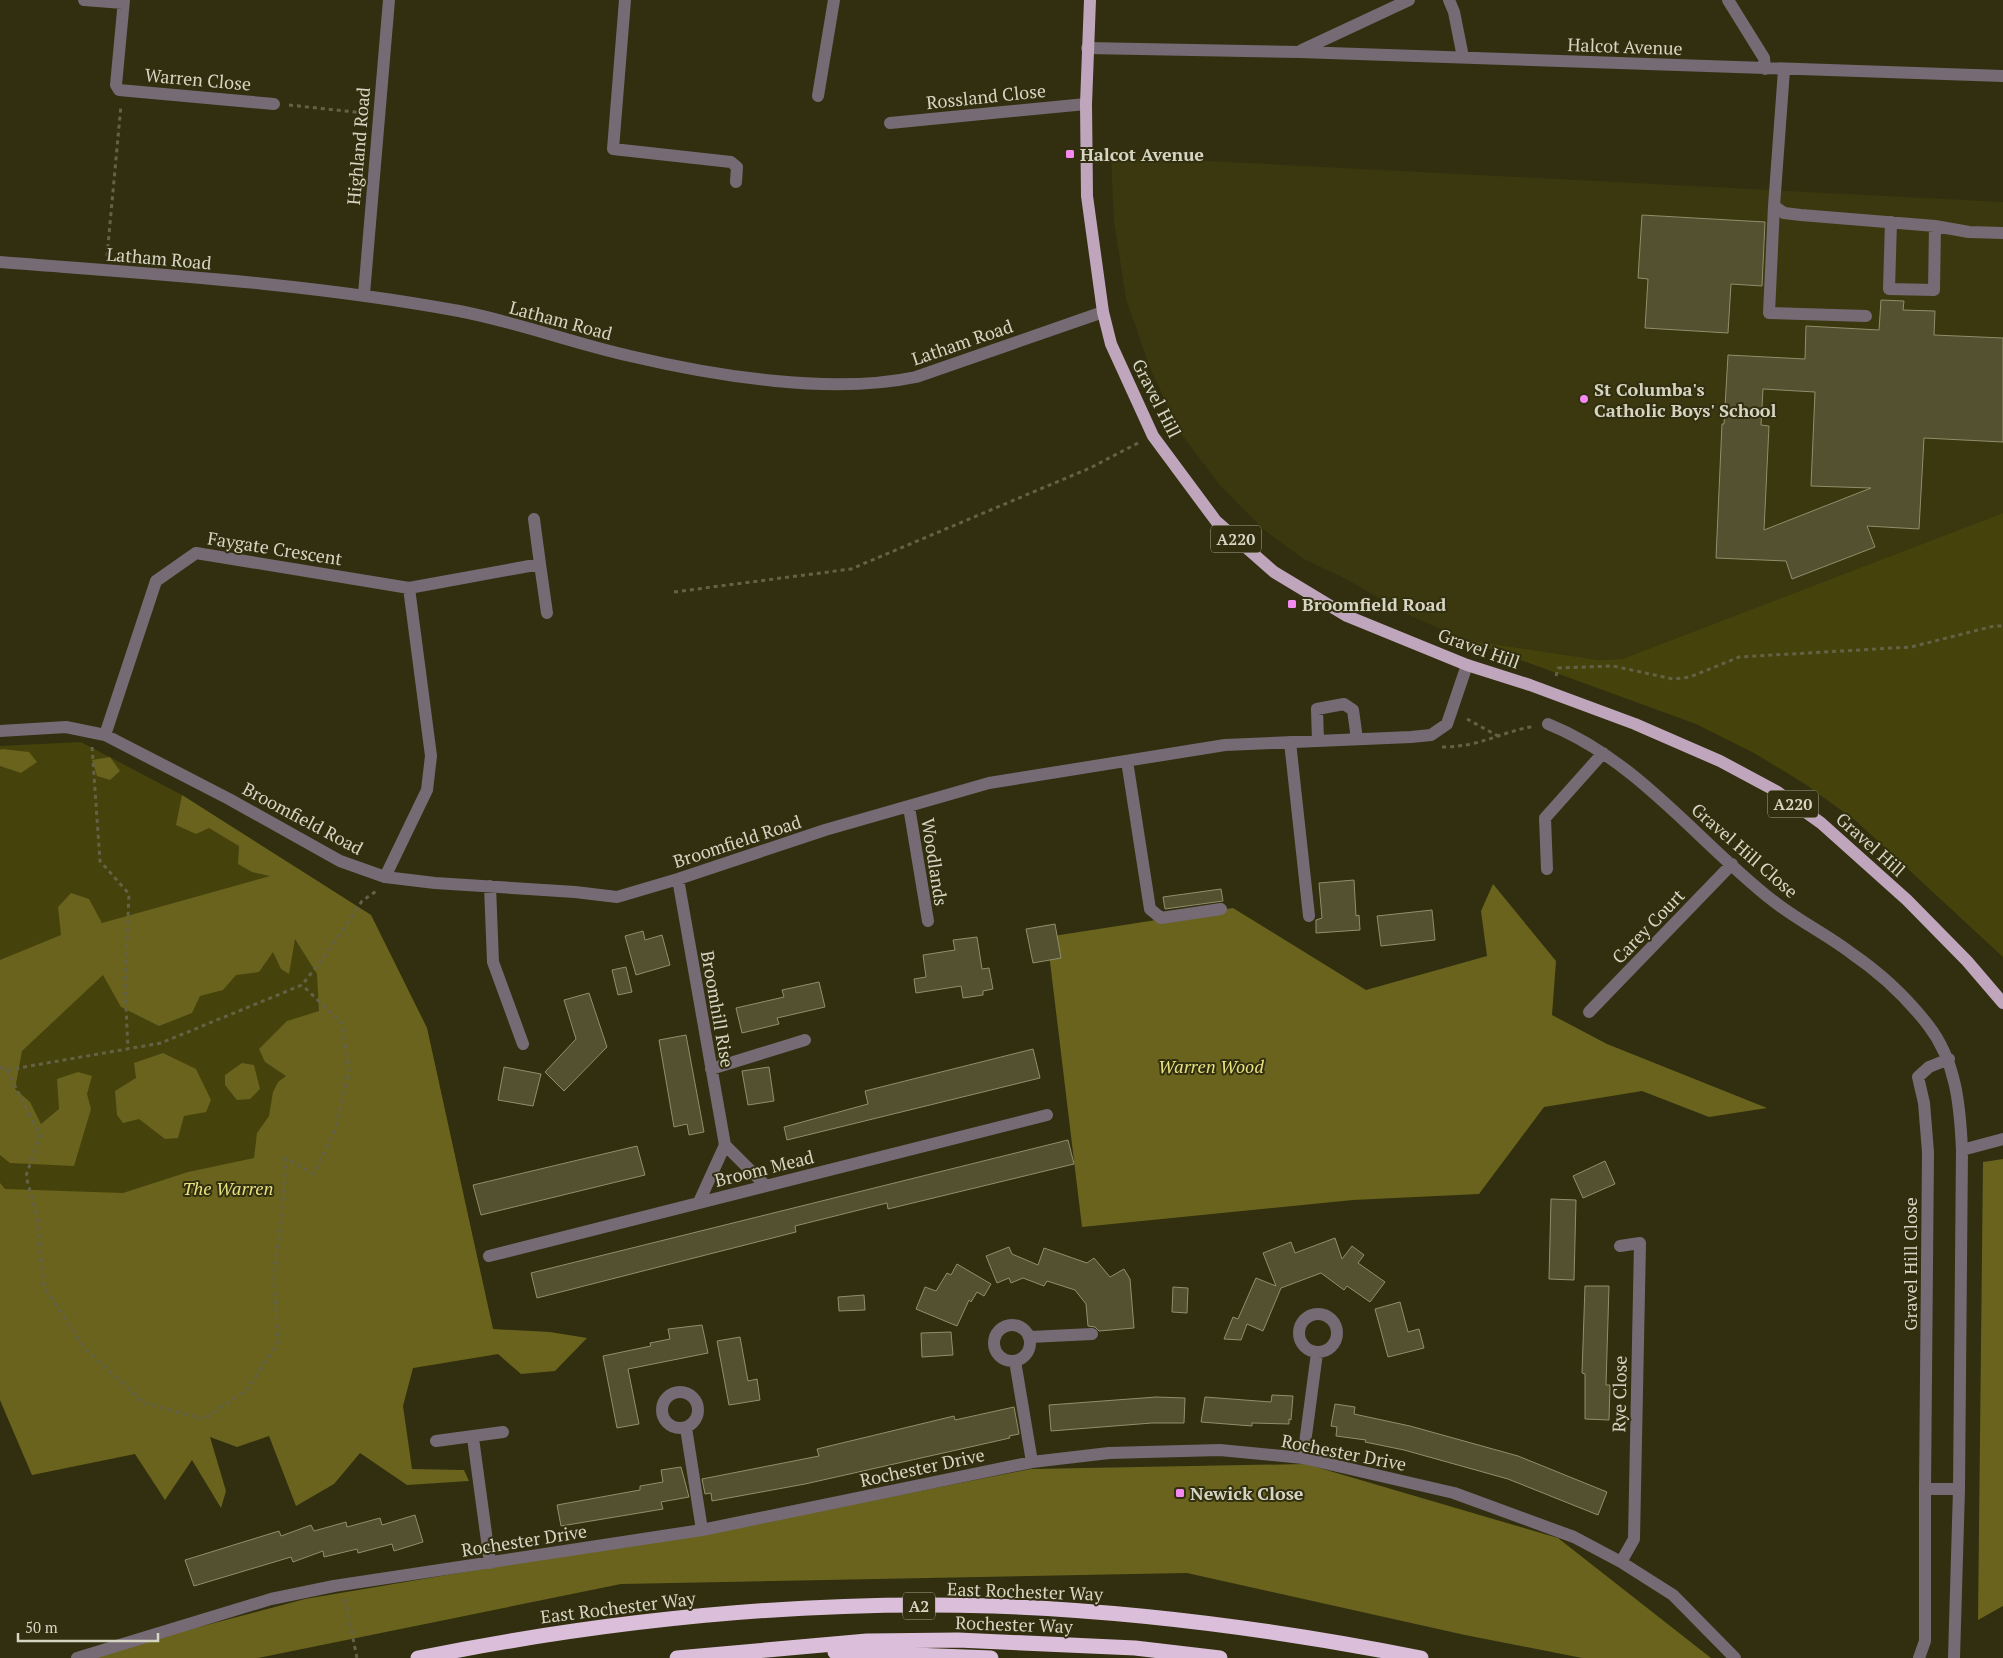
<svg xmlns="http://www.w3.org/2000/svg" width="2003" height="1658" viewBox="0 0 2003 1658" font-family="'PT Serif',serif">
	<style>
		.built { fill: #3b380f }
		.green { fill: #46420c }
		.forest { fill: #69631d }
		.building { fill: #545131; stroke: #908e6b; fill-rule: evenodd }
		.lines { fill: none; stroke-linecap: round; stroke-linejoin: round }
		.path { stroke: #646246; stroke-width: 3; stroke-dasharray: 4 4; stroke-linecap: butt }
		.minor { stroke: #766a75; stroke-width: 12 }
		.major { stroke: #bfa6bd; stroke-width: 12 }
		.highway { stroke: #dbbed9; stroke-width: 15 }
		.poi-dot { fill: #f489f0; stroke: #312f0f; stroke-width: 2 }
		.labels { text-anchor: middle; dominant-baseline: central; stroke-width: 4; stroke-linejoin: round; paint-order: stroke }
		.shield { fill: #312f0f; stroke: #a4a38d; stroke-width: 1 }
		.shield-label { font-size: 16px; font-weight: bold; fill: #d6d5c3 }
		.street-label { font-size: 18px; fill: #d6d5c3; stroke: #312f0f }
		.poi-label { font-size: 18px; font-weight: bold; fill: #d6d5c3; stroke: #312f0f; text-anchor: start }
		.park-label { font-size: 18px; font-style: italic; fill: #e9e280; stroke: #312f0f }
	</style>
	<rect width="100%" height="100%" fill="#312f0f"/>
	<path class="built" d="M1111,156l892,46v311l-381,146 -23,1 -133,-20 -62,-27 -56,-33 -44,-21 -40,-29 -45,-46 -40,-53 -29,-63 -24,-69 -12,-78z"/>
	<path class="green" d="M2003,513v444l-147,-136 -51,-37 -51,-31 -58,-29 -230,-84 133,20 23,-1z
		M81,742l101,53 189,120 56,113 71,326 -85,14 -381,107 -32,-75v-654z"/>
	<path class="forest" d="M2,749l27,3 8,10 -16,11 -21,-7v-16z
		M110,757l10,14 -10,9 -13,-4 -5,-16z
		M182,795l189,120 56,113 66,301 57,3 37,6 -32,33 -34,3 -23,-20 -85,14 -10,38 9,63 52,1 5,11 -62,4 -47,-32 -26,31 -38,22 -27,-70 -32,11 -27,-10 16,54 -5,17 -29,-48 -27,40 -30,-46 -103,21 -32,-75v-217l5,6 118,4 65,-21 66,-14 3,-25 12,-17 4,-24 5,-10 8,-6 -21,-14 -6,-13 28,-28 32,-10 -2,-37 -22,-35 -6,35 -8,-5 -8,-17 -14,20 -23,3 -13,15 -23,6 -8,17 -33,13 -38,-19 -18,-32 -81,76 -7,38 15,13 11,22 18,-15 -2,-30 21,-7 14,4 -5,18 4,15 -17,57 -64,-3 -10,-8v-195l61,-25 -3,-28 13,-14 18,6 13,24 168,-47 -18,-4 -14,-8 1,-18 -30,-18 -13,6 -20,-9z
		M1493,884l63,77 -4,54 55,29 160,64 -58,9 -67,-26 -98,16 -65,87 -126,6 -271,27 -35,-290 186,-29 133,82 121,-34 -6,-45z
		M163,1053l33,16 15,31 -5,12 -22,4 -6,22 -13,1 -26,-20 -16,4 -6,-8 -2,-24 21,-13 -2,-15z
		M242,1063l12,2 6,24 -10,10 -13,1 -12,-15v-10z
		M2003,1159v447l-25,14 5,-458z
		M1306,1464l252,74 153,120h-129l-117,-23 -278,-62 -566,11 -363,74h-177l224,-59 479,-81 247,-49z"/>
	<path class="building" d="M1642,215l123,7 -3,64 -31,-2 -3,49 -83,-5 3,-49 -10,-1z
		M1881,300l23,1 -1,9 32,1 -1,24 69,3v104l-79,-4 -5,91 -52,-3 8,21 -83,32 -6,-18 -70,-3 6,-134h2l4,-69 77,4 1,-33 73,4zM1763,389l52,3 -4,94 60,2 -107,42 5,-104 -8,-1z
		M1354,880l2,36 3,-1 1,15 -44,3v-13l6,-2 -3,-35z
		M1221,889l2,12 -58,8 -2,-12z
		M1432,910l3,30 -54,6 -4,-30z
		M1055,924l6,34 -28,5 -7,-34z
		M643,931l2,9 17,-5 8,30 -34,10 -11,-39z
		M977,937l5,32 7,-1 4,21 -10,2v4l-20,3 -2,-12 -45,7 -2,-14 12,-2 -3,-22 32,-5 -2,-10z
		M626,967l6,25 -14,3 -6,-25z
		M819,982l6,25 -48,11 2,6 -37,9 -6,-25 48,-11 -2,-7z
		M589,993l18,54 -43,44 -19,-19 31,-33 -12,-39z
		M686,1035l18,97 -15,3 -2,-11 -13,3 -15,-87z
		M1033,1049l7,29 -253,62 -3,-13 84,-23 -3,-13z
		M504,1067l37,7 -8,32 -35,-6z
		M769,1067l5,34 -26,4 -6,-34z
		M1068,1140l6,24 -186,45 -1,-6 -92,23 1,6 -259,66 -6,-25z
		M637,1146l8,29 -164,40 -8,-30z
		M1605,1161l10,23 -32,14 -10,-22z
		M1551,1199l25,1 -2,80 -25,-1z
		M1335,1238l7,21 10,-13 12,9 -6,8 27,19 -15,20 -23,-16 -3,4 -23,-17 -40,15 -18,43 -16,-7 -6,16 -17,-1 9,-22 5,2 18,-41 20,8 -13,-33 28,-11 4,11z
		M1009,1247l3,7 26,11 6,-17 43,15 7,-5 16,19 14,-8 6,10 4,49 -35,3 -4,-4 -7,-1 -2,-22 -11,-14 -28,-9 -3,5 -21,-8 -12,5 -2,-5 -12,5 -11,-27z
		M957,1264l34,20 -7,12 -7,-4 -6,10 -2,-2 -12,26 -41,-17 9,-22 11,4 11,-18 4,2z
		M1585,1286h24l-3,99h4l-1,35 -24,-1v-45l-3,-1z
		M1173,1287l15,1 -1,25 -15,-1z
		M864,1295l1,15 -26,1 -1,-14z
		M1400,1302l8,30 11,-3 5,19 -36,9 -13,-48z
		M702,1325l6,28 -80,16 11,55 -22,4 -14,-72 48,-10 -1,-3 20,-4 -2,-10z
		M951,1332l2,23 -31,2 -1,-24z
		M740,1337l8,44 9,-2 3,21 -31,5 -12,-64z
		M1272,1395l21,1 -2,24 -2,-1v5l-37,-1v3l-51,-4 4,-25 66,5z
		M1156,1397l29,1 -1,25h-32l-101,8 -2,-26z
		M1335,1404l20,3 -1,7 56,12 108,30 89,36 -9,23 -90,-36 -104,-29 -39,-8 1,-2 -30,-4 1,-9 -6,-1z
		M1014,1407l5,27 -10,2 1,2 -205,46 -93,17 -1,-8 -6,1 -3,-15 117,-23 -2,-7 137,-33 1,4z
		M681,1467l8,30 -28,5 2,7 -102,17 -4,-21 83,-15v-4l23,-4 -2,-12z
		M415,1515l8,27 -29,9 -2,-7 -34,9 -1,-4 -33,8 -1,-6 -30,11 -2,-5 -97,29 -9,-26 94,-29 2,5 30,-11 3,6 32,-9 1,5 33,-9 2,7z"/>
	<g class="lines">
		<path class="path" d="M289,105l75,8
			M107,256l14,-151
			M674,592l177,-23 239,-101 50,-26
			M1556,676l2,-8 55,-2 60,13 17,-2 49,-20 172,-10 83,-21h9
			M1467,719l31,17
			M92,747l8,114 29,33 -4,91 3,64
			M1442,747c39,0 58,-15 93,-21
			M0,1067l7,3 154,-27 141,-58 28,-36 32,-48 16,-11
			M7,1070l33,65 -14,41 11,41 7,70 42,63 58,53 60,16 43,-30 31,-46 -4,-68 8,-61 4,-56 28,16 22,-47 13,-56 -7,-48 -40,-38
			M345,1599l12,59"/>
		<path class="minor" d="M84,0l39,3
			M124,0l-8,85 3,5 155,14
			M625,0l-12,149 118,13 6,5 -1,15
			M1449,0l5,12 9,45
			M1728,0l36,58 1,11
			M1087,48l213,4 703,24
			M1302,50l107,-50
			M1784,70l-10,136 10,7 17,2 134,11 34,6 34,1
			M818,96l16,-96
			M890,123l196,-19
			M1774,206l-5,107 97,3
			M1891,222l-2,67 45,1 1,-64
			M0,262c153,12 308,21 459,49 58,11 113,32 171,45 85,20 201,39 286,21l187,-65
			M364,294l25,-294
			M534,519l6,45
			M409,588l131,-24 7,49
			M1548,724c90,36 150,118 224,176 25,20 54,34 79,53 28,19 56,45 77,72 28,36 32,80 34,125l-3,339h-34l3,-337 -4,-49 -6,-26 11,-10 20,-8
			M0,731l66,-4 39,8 124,64 111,62 45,16 50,6 140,9 42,5 61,-18 147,-49 164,-47 236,-38 186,-8 20,-2 16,-11 20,-59
			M105,735l51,-154 40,-28 213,35 22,168 -4,34 -42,87
			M1318,741l-1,-32 27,-5 9,6 4,29
			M1290,742l19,174
			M1127,761l23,148 11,9 60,-9
			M909,807l19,114
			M1547,869l-2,-51 58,-65
			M678,879l47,266 -26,57
			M490,886l3,76 30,82
			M1589,1012l143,-148
			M711,1069l94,-29
			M725,1145l41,41
			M1962,1150l41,-11
			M1620,1246l20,-3 -6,296 -13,23
			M489,1256l558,-141
			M1299 1333a19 19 0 1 1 38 0a19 19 0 1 1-38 0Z
			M994 1343a18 18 0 1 1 36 0a18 18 0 1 1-36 0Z
			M1030,1337l62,-3
			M1015,1361l17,101
			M662 1410a18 18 0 1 1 36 0a18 18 0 1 1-36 0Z
			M686,1428l16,102
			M473,1438l17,125
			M436,1441l67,-9
			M1303,1458l14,-105
			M77,1658l194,-59 63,-13 368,-56 330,-68 77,-9 111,-3 83,8 151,35 120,44 47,25 52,33 62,63
			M1919,1658l6,-17v-152
			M1954,1658l5,-169"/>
		<path class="major" d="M1090,0l-4,104 1,92 16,116 8,32 42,92 63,85 58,51 73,44 120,49 63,20 105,39 85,37 56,30 45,32 86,77 60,61 36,42"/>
		<path class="highway" d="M835,1652l156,6
			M418,1658c189,-38 382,-58 575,-52 144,5 287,24 428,52
			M677,1658l190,-17 91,-1 177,8 85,10"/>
	</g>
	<g class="poi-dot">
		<rect x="1065" y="149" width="10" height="10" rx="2.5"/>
		<circle cx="1584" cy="399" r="5"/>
		<rect x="1287" y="599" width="10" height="10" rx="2.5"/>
		<rect x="1175" y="1488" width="10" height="10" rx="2.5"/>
	</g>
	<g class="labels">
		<g class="shield">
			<rect x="1211" y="525.5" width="50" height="27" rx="4"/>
			<rect x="1768" y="790.5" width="50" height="27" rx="4"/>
			<rect x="903" y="1592.5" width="32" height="27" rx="4"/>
		</g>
		<g class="shield-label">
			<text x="1236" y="539">A220</text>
			<text x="1793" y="804">A220</text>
			<text x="919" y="1606">A2</text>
		</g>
		<g class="street-label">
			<text transform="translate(1625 46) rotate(2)">Halcot Avenue</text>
			<text transform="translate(198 79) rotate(5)">Warren Close</text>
			<text transform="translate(986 96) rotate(-6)">Rossland Close</text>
			<text transform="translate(358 146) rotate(-85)">Highland Road</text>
			<text transform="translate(159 258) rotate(5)">Latham Road</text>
			<text transform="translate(561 320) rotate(15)">Latham Road</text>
			<text transform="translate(962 342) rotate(-19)">Latham Road</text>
			<text transform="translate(1157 398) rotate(63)">Gravel Hill</text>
			<text transform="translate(275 548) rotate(9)">Faygate Crescent</text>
			<text transform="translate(1479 648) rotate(20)">Gravel Hill</text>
			<text transform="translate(303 818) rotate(28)">Broomfield Road</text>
			<text transform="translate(737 841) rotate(-18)">Broomfield Road</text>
			<text transform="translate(1871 844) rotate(42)">Gravel Hill</text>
			<text transform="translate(1745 850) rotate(41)">Gravel Hill Close</text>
			<text transform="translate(935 862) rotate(81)">Woodlands</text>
			<text transform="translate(1648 926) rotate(-46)">Carey Court</text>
			<text transform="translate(718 1009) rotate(80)">Broomhill Rise</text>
			<text transform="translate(764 1168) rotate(-14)">Broom Mead</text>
			<text transform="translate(1910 1264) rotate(-90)">Gravel Hill Close</text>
			<text transform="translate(1619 1394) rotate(-89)">Rye Close</text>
			<text transform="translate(1344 1452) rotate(11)">Rochester Drive</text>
			<text transform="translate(922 1467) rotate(-12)">Rochester Drive</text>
			<text transform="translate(524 1540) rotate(-9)">Rochester Drive</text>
			<text transform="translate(1025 1591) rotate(2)">East Rochester Way</text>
			<text transform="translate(618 1607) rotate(-7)">East Rochester Way</text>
			<text transform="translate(1014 1624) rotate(2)">Rochester Way</text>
		</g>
		<g class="poi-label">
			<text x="1080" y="154">Halcot Avenue</text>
			<text x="1594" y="389">St Columba's<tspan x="1594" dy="21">Catholic Boys' School</tspan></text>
			<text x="1302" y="604">Broomfield Road</text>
			<text x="1190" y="1493">Newick Close</text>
		</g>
		<g class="park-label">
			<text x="1211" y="1066">Warren Wood</text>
			<text x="228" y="1188">The Warren</text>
		</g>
	</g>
	<path d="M18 1633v8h140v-8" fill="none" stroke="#d6d5c3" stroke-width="2.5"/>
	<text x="25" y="1633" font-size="15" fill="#d6d5c3" stroke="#312f0f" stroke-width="4" paint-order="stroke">50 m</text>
</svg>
